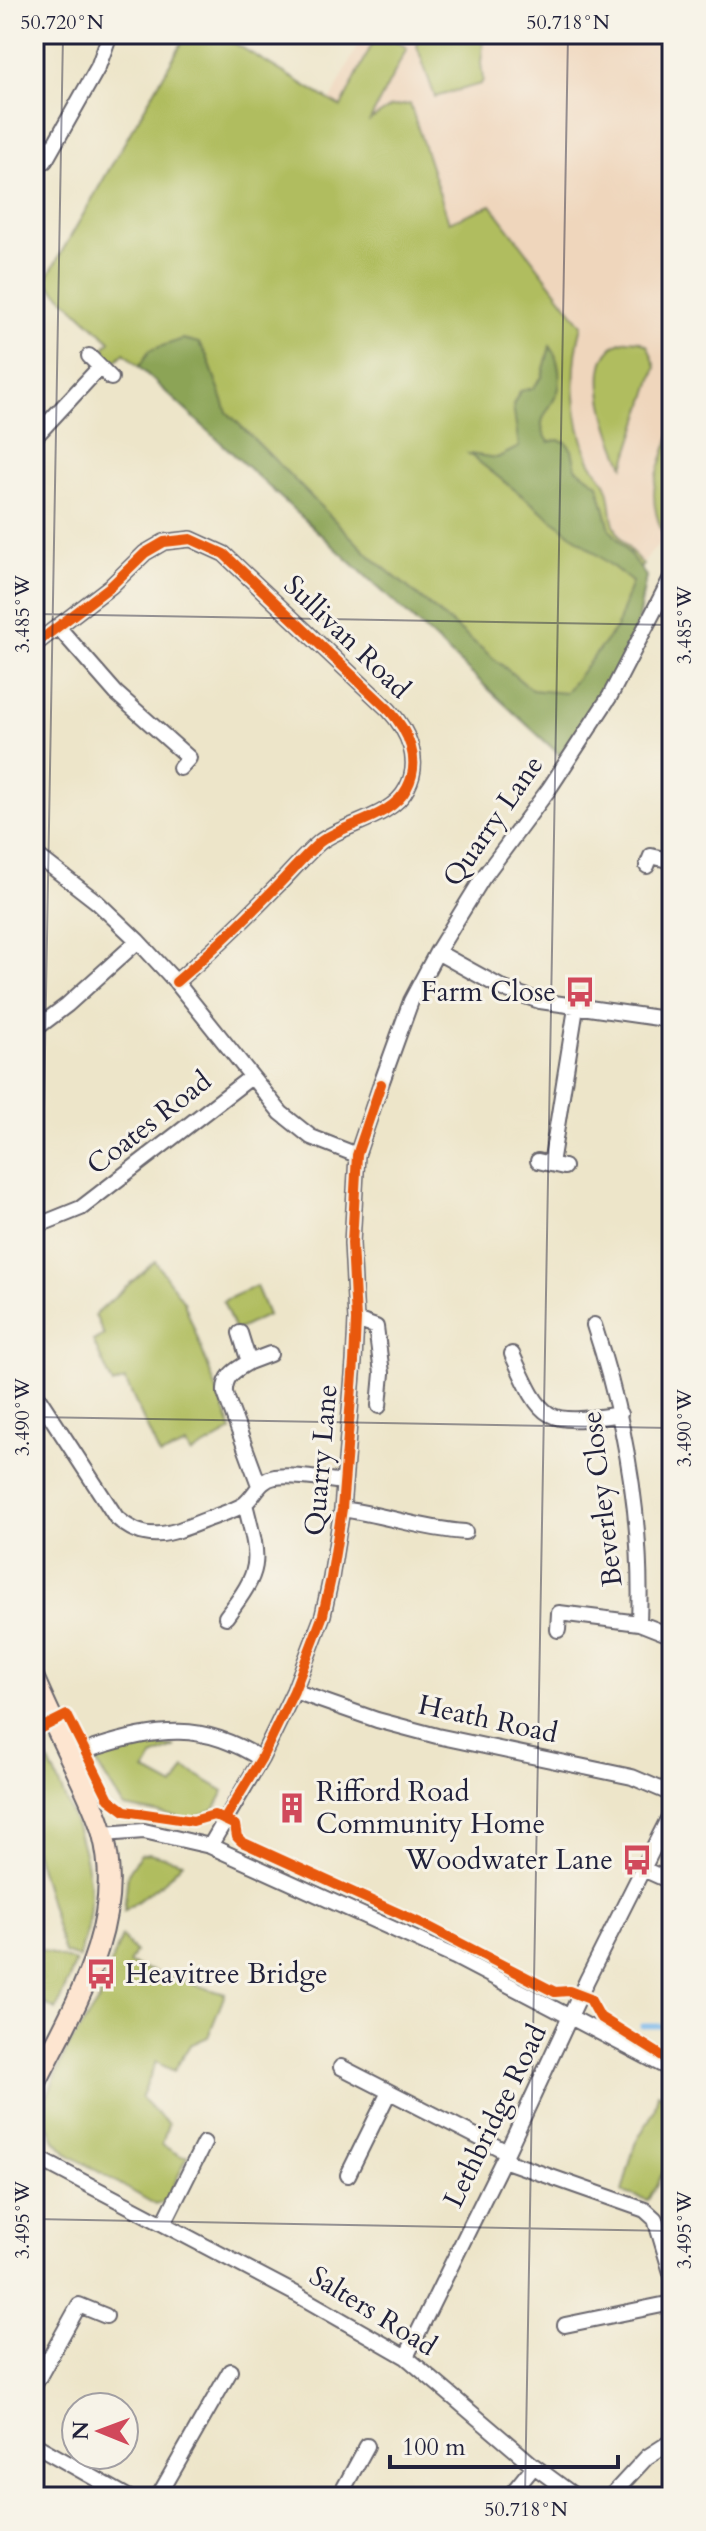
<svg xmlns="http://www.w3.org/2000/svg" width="706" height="2531" viewBox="0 0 706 2531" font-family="Cardo,serif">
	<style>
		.built { fill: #efd6bc }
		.green { fill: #b0bd5f; stroke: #69704d; stroke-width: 2 }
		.forest { fill: #8ca456; stroke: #576348; stroke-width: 2 }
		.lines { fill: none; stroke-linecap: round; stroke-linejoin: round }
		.stream { stroke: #78b7eb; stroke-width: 5 }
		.street-casing { stroke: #69666d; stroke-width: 18 }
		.secondary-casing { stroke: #69666d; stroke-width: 24 }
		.street { stroke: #fff; stroke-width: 14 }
		.secondary { stroke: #fde5d0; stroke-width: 20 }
		.cycleway-casing { stroke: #f7f3e8; stroke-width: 15 }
		.cycleway { stroke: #e8590c; stroke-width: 10 }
		.ticks { fill: none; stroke: #22223b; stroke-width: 2; stroke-opacity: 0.45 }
		.labels { text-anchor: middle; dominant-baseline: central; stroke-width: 6; stroke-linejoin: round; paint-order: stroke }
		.street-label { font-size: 28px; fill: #22223b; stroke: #f7f3e8 }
		.poi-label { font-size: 28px; fill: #22223b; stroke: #f7f3e8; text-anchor: end }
		.neatline { fill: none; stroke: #22223b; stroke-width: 3 }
		.ticks-label { font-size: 20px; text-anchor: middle; fill: #22223b }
	</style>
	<rect width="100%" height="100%" fill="#f7f3e8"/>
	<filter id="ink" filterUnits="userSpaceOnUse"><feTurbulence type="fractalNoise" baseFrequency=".0125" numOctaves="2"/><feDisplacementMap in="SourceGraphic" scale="16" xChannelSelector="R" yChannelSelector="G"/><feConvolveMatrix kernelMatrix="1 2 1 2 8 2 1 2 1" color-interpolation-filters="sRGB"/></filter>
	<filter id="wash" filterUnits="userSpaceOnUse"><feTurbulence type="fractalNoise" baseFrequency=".006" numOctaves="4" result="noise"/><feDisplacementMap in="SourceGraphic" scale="32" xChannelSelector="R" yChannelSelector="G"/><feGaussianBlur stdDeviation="1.8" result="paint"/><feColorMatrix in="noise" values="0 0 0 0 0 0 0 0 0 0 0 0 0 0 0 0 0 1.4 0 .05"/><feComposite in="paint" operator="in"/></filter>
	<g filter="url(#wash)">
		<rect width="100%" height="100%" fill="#ede5c9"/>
		<path class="built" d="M187,34h32l112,66 32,-66h309v471l-10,35 -23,28 7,8 -9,49 -77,130 -436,-402 -10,10 -13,-11 9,-11 -65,-60z"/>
		<path class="green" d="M187,34h32l122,73 36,-73h9l21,14 -37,72 21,-13 19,-3 39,118 42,-17 91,120c-12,44 -10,94 8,136 5,9 13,16 17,26 5,12 3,25 7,37 5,16 18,28 29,41l-4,4 7,7 -9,49 -77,130 -436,-402 -10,10 -13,-11 9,-11 -65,-60z
			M417,34h67l-3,29 2,17 -2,4 -46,13 -18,-51z
			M628,340l11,1 9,5 8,21 -32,99c-14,-31 -47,-116 4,-126z
			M672,431v74l-9,29c-19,-45 -4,-62 9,-103z
			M155,1261l29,41 48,129 -41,23 -5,-9 -26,11 -35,-76 -12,5 -20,-44 11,-6 -9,-20z
			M256,1286l12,29 -33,16 -12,-30z
			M34,1729c25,56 66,131 54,193 -2,12 -6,24 -9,36l-15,-5 -30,-105z
			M133,1744l43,3 -23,10 -8,14 29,16 11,-19 39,23 -10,19 -24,9 -66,-12 -30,-48z
			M149,1853l34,9 -18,19 -41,30 4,-38 12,-18z
			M122,1937l13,15 -6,12 96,30 -17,43 -18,8 -16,26 -18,-9 -15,36 27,26 -6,21 19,11h7l-22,45 -10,4 -88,-51 -13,-14 -9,-20v-21l21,-50 33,-50 2,-14z
			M34,1948l42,14 -20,48 -22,-12z
			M658,2093l14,8v55l-24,44 -26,-8 13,-48 19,-33z"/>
		<path class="forest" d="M183,339l16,4 8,13 20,56 144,145 161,133 33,3 51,-65 16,-46 -163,-128 28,4 22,-11 -6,-42 7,-14 13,-3 9,-11 8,-31c9,11 13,38 6,50 -10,20 -22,24 -7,46l9,-2 8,2 6,8 4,18 22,16 12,45 36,47 -9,49 -29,63 -48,67 -421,-388 11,-17z"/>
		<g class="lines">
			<path class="stream" d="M642,2026h30"/>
		</g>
	</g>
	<g filter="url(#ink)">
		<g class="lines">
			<g class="street-casing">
				<path id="street" d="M34,138l16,11
					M45,161l53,-94 12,-33
					M89,356l22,22
					M34,438l66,-71
					M59,628l57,65 73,65 -9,10
					M34,645l77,-59 34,-33 19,-11 27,-3 33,15 165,156c19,21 33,50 18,78 -15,30 -62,35 -87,54 -15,13 -29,30 -43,44 -32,33 -66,66 -101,96
					M34,853l63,49 41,39 38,41 105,131 30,24 46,18
					M647,866l4,-10 21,5
					M437,952l67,37 36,12 132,19
					M34,1030l33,-25 71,-64
					M538,1161l26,6
					M551,1164l25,-156
					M34,1227l47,-19 170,-131
					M356,1320l20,7 6,46 -3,33
					M594,1325c32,97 49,196 45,298
					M240,1333l9,29c-14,8 -25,14 -24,31l34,92
					M512,1354c31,68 32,72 108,60
					M249,1362l21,-8
					M34,1391l82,126c31,29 57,16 92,2 11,-4 25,-8 35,-14 12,-8 15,-25 32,-28 21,-3 47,3 69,5
					M342,1509c44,6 79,20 123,23
					M226,1617c37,-49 34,-54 19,-113
					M558,1630l1,-17 80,10 33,13
					M294,1691l83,29 60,16 195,41 40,17
					M94,1748c64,-20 108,-27 167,11
					M103,1834l41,-3 66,15 245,111 217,113
					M210,1846l51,-87 33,-68 29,-76 8,-37 11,-69 12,-147 2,-42 -4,-77 5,-88 24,-71 30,-83 26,-49 45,-73 67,-90 61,-93 62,-120
					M643,1869l29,13
					M341,2067l166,85
					M34,2156l262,138 110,63 128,109 42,31
					M503,2160l142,50 10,9 17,57
					M348,2175l41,-83
					M164,2223l40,-80
					M565,2325l107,-22
					M406,2357l101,-205 80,-172 85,-169
					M34,2386l45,-81 27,11
					M34,2444l94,53
					M158,2497l72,-126
					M339,2497l28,-51
					M509,2497l25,-31
					M610,2497l37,-40 25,-16"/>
			</g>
			<g class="secondary-casing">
				<path id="secondary" d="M34,1679c13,30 27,59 41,88 10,22 22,44 28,67 24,91 -30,174 -69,252"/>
			</g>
			<use href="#street" class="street"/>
			<use href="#secondary" class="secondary"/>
			<g class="cycleway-casing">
				<path id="cycleway" d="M34,645l77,-59 34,-33 19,-11 27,-3 33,15 165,156c19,21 33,50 18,78 -15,30 -62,35 -87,54 -15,13 -29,30 -43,44 -32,33 -66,66 -101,96
					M34,1718l5,11 28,-14 42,84 16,12 68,10 21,-6 21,10 2,12 5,5 187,85 118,61 8,4 14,-1 21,8 10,18 72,45
					M224,1820l37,-61 33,-68 29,-76 8,-37 11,-69 12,-147 2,-42 -4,-77 5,-88 24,-71"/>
			</g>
			<use href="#cycleway" class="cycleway"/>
		</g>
	</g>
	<path class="ticks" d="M34,614l638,11M34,1417l638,11M34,1674l29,-1640M34,2219l638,12M525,2497l43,-2463"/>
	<defs>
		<g id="bus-bare" transform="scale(2.4)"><path d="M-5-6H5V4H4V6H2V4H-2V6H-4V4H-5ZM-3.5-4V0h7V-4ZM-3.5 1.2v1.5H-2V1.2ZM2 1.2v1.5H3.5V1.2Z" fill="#d1495b" stroke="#f7f3e8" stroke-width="2.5" paint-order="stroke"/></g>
		<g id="building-bare" transform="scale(2.4)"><path d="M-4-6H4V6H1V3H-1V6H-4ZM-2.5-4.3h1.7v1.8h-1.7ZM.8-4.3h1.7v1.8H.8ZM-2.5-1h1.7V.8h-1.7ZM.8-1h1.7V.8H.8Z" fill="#d1495b" stroke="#f7f3e8" stroke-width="2.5" paint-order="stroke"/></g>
	</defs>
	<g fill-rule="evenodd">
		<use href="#bus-bare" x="580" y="992"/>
		<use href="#building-bare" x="292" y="1808"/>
		<use href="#bus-bare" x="637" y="1860"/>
		<use href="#bus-bare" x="101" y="1974"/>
	</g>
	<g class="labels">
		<g class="street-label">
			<text transform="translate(347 637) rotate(44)">Sullivan Road</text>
			<text transform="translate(493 821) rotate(-55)">Quarry Lane</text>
			<text transform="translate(149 1123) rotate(-38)">Coates Road</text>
			<text transform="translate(321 1460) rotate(-85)">Quarry Lane</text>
			<text transform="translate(602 1499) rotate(-97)">Beverley Close</text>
			<text transform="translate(488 1719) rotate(12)">Heath Road</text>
			<text transform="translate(495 2116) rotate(-64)">Lethbridge Road</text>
			<text transform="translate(373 2311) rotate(32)">Salters Road</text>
		</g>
		<g class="poi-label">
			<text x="556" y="992">Farm Close</text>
			<text x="316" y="1792" text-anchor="start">Rifford Road<tspan x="316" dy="32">Community Home</tspan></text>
			<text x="613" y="1860">Woodwater Lane</text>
			<text x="125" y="1974" text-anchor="start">Heavitree Bridge</text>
		</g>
	</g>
	<rect width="706" height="2531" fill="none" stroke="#f7f3e8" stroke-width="88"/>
	<g transform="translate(100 2431) rotate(271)"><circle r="38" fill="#f7f3e8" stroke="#a29fa3" stroke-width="2"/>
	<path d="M0-6L14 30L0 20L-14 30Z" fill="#d1495b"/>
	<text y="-12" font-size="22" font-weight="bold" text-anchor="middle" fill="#22223b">N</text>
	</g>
	<path d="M390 2455v12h228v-12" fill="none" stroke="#22223b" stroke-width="4"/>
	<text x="402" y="2455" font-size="24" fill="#22223b" stroke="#f7f3e8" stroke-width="6" paint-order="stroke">100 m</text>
	<rect x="44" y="44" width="618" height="2443" class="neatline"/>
	<g class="ticks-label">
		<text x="62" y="29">50.720°N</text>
		<text x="568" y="29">50.718°N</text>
		<text transform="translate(22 614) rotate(-90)" y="7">3.485°W</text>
		<text transform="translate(684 625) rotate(-90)" y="7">3.485°W</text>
		<text transform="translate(22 1417) rotate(-90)" y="7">3.490°W</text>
		<text transform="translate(684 1428) rotate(-90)" y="7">3.490°W</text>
		<text transform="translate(22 2220) rotate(-90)" y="7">3.495°W</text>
		<text transform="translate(684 2230) rotate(-90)" y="7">3.495°W</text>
		<text x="526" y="2516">50.718°N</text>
	</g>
</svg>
